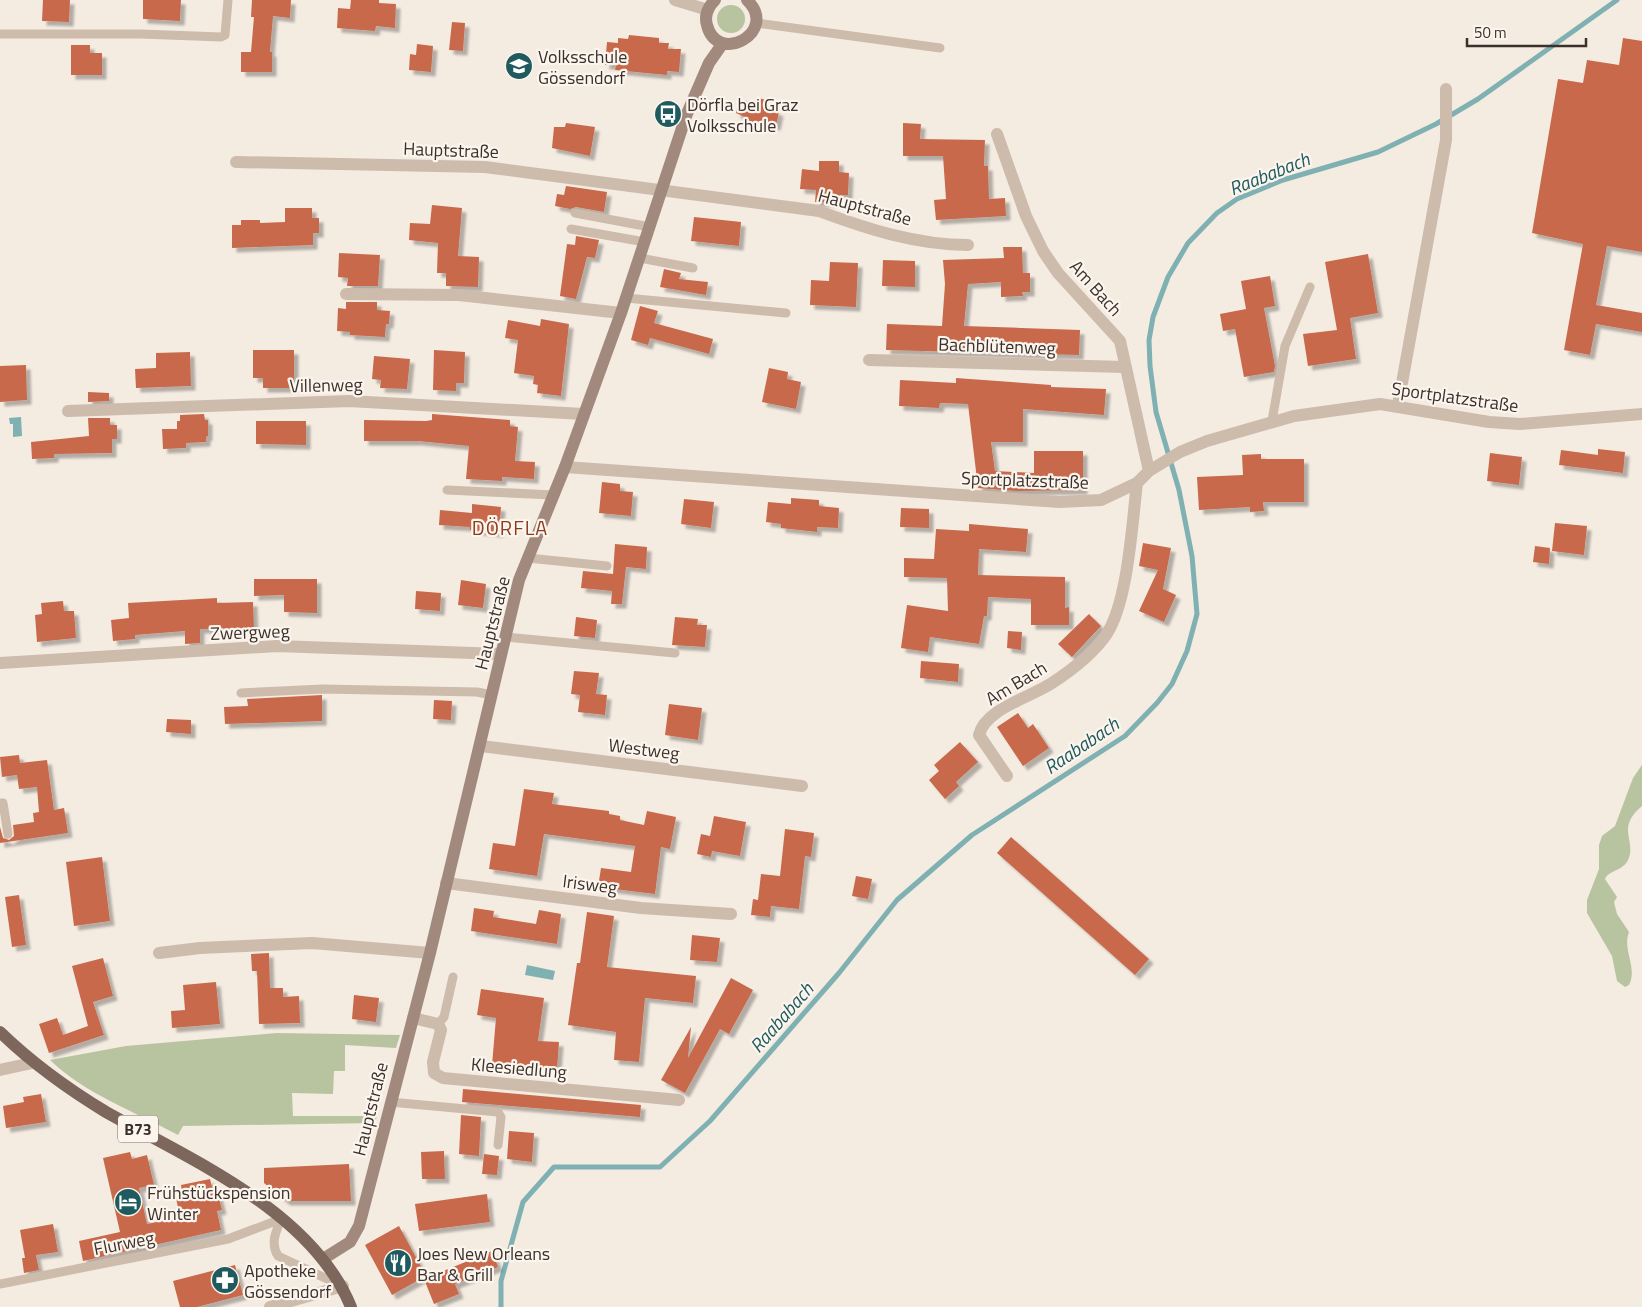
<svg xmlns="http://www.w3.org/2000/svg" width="1642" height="1307" viewBox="0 0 1642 1307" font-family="'Titillium Web',sans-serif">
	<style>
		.green { fill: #b8c4a0 }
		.water { fill: #7fb0b2 }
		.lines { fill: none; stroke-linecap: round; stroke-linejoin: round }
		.stream { stroke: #7fb0b2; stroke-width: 5 }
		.building { fill: #c8694b; filter: url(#shadow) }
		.lane { stroke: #cdbbac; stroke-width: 9 }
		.street { stroke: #cdbbac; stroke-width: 12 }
		.secondary { stroke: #a18a7d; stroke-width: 12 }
		.primary { stroke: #7d675c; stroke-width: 12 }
		.labels { text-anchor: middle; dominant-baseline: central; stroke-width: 4.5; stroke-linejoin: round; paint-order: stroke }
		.shield { fill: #fbf5ee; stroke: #756b66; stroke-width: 1 }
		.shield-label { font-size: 16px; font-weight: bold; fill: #3b302b }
		.poi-label { font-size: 18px; fill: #3b302b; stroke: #fbf5ee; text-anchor: start }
		.street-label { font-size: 18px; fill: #3b302b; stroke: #fbf5ee }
		.water-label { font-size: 19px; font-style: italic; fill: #1f5a5e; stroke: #fbf5ee }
		.quarter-label { font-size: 20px; letter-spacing: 1px; fill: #8c3b22; stroke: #fbf5ee }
	</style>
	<defs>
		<filter id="shadow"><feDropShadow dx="4.5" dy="4.5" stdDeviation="1" flood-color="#0004"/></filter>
	</defs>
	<rect width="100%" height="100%" fill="#f4ebe1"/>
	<path class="green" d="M717 19a14 14 0 1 1 28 0a14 14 0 1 1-28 0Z
		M1642,765v41c-27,23 -5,34 -14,54 -5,11 -19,10 -23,19l12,18 -3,5 3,12 12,18c-7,18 9,35 0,53l-4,2 -8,-6 -5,-25 -25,-43v-13l12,-31v-24l3,-9 13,-10 18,-48z
		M277,1033l123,2 -4,13 -51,-3v26h-11l-1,23 -41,-1 1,23h84l-2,7 -192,3 -5,9c-43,-23 -94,-42 -128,-75l76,-14z"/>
	<path class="water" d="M21,417l1,19 -9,1v-13h-3l-1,-6z
		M527,965l28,6 -2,9 -28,-5z"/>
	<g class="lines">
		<path class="stream" d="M501,1307v-26l22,-79 31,-35h106l50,-46 129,-148 58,-73 75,-65 153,-99 32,-33 15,-19 15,-33 10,-37 -5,-58 -13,-66 -23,-78 -6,-46 -1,-26 4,-23 15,-40 20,-34 29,-30 20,-14 46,-19 95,-28 58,-28 42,-25 139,-99"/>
	</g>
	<path class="building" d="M43,0h27l-1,22 -27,-1z
		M143,0h38l-1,21 -37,-2z
		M252,0h39l-1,18 -17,-2 -3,36h2v20h-31v-20h10l3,-35h-3z
		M351,0h28v3l17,1 -1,24 -19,-2 -1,5 -38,-3 1,-20 12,1z
		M452,22l13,1 -2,28 -14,-1z
		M629,35l30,3v5h10l-1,6h13l-2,23 -12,-1v4l-21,-2 -31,-3 1,-5h-11l2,-23 11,1v-5l10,1z
		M1623,38l19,3v211l-35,-6 -11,59 46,8v19l-46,-8 -6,31 -26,-5 19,-106 -51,-11 26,-154 25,4 4,-23 32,5z
		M417,44l16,2 -2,26 -22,-2 1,-16 6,1z
		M71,45h19v8h12v22h-31z
		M756,97l13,4 -2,6 12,5 -3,14 -12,-2 -1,4 -15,-5 1,-4 -13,-6 3,-13 16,2z
		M566,123l29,4 -5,29 -38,-8 2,-21h11z
		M903,123l18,1 -1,15 65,1 -1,26h4l1,33 16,-1 1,18 -70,4 -2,-20 12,-1 -3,-43h-40z
		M819,161h20v11l10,1 -1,22h-10l-1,8 -22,-1 1,-12 -16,-1 2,-20 17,2z
		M566,186l41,6 -3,20 -28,-5 -6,2 -15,-3 2,-12 7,1z
		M432,205l30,3 -4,48 21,1 -1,30 -32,-1v-13h-9l1,-30 -29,-3 1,-17 20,1z
		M285,208h27v10h7v15h-6v12l-81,3v-23h9v-5h19v3l25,-1z
		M694,217l47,5 -2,24 -48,-5z
		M576,236l23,4 -4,18 -8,-1 -11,42 -16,-3 7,-52 8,1z
		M1003,247h19l1,26h7v19h-8l1,4 -22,1v-15l-33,2 -4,42 116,4 -1,25 -193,-5 1,-26 55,2 3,-42 -2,-24 61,-2z
		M339,253l41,2 -2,31h-31l1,-8 -10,-1z
		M1368,254l10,59 -28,5 6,41 -48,7 -5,-32 34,-4 -12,-68z
		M883,260l32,1v26l-33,-1z
		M830,262l28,1 -2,44 -46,-2 1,-25 18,1z
		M664,269l17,4 -2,6 29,3 -2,13 -46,-8z
		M1270,276l5,30 -11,2 11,58 -1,6 -30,5 -9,-48 -12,2 -3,-17 26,-5 -5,-28z
		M346,302h31v8l13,1 -1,13h-3l-1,13 -35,-2v-3l-13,-1 1,-23 8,1z
		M640,306l18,5 -4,12 59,16 -4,15 -59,-16 -2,7 -17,-5z
		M541,319l28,5 -8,72 -24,-3 1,-8 -5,-1 1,-8 -20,-3 4,-33 -13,-2 3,-18 32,6z
		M253,350h41v38h-31v-10h-10z
		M434,350l31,2 -1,31h-8v8l-23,-1z
		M190,352l1,34 -55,2 -1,-19 21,-1v-15z
		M374,356l36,3 -3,30 -27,-1 1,-8 -9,-1z
		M26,365l1,35 -27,2v-36z
		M769,368l19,4 -1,7 14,3 -5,27 -34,-7z
		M956,378l95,7v2l55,2 -2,26 -81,-6v33h-32l4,29 39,2v-22h49v39l-67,1 -38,-3 -10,-84 -28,-1 -1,5 -40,-2 1,-26 56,3z
		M88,392l21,1v8l-21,1z
		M204,414l1,6h3v16l-2,1v5l-20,1v5l-23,1 -1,-20h15v-8h3v-6z
		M432,414l78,6v6l8,1 -3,34 20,1 -1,17 -32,-2v4l-36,-2 3,-33 -51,-5h-54v-21l62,1 6,-1z
		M88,418h22v7h7v14h-5v14l-58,1v4l-22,1 -1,-17 58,-6z
		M256,421h50v24l-50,-1z
		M1598,449l27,3 -2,21 -64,-8 2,-15 37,5z
		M1490,453l32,4 -3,28 -32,-4z
		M1261,454v5h43v43h-41l1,9 -14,1v-5l-51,3 -2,-33 46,-2 -1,-20z
		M602,482l18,2v7l13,1 -2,24 -32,-3z
		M791,498l28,2v6l20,2 -1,20 -21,-1v5l-36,-4v-4l-15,-2 2,-20 23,2z
		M684,499l30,3 -3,26 -30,-4z
		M472,504l29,3 -2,26 -29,-3v-3l-31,-2 1,-15 32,3z
		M901,508l28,1v19l-29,-1z
		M1555,523l32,3 -3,29 -32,-4z
		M969,524l59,5 -2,23 -47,-3 -1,26 87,2v31l4,-1v18h-38v-26l-43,-2 -1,19h-3l-5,28 -49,-7 -2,15 -27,-4 6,-43 41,6 -1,-33 -43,-1v-19l30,1 2,-30 33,2z
		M1143,543l28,5 -8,41 13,6 -12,27 -25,-11 19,-41 -19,-4z
		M615,544l32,3 -1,22 -20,-2 -4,37h-11l1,-13 -31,-3 2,-17 30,3z
		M1535,546l15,2 -1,16 -16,-2z
		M254,579h63v34l-33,-1v-17l-30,1z
		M461,580l25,4 -3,24 -25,-3z
		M416,591l25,2 -1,18 -25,-2z
		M217,598v5l36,-1 1,26 -54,1v14l-15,1v-13l-50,4v4l-22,2 -2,-21 18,-2 -1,-15z
		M63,601l1,10h10l2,27 -39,4 -2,-27 7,-1 -1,-11z
		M1089,614l12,12 -29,31 -14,-13z
		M576,617l21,3 -2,18 -21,-2z
		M675,617l23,2 -1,6h10l-2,22 -33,-2z
		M1008,631l14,1 -1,18 -14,-2z
		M921,661l38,3 -1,18 -38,-4z
		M574,671l25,2 -3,21 11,1 -2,20 -27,-3 2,-17 -9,-1z
		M322,695v26l-97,3 -1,-17 24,-1 -1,-7z
		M434,700l18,1 -1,19 -18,-1z
		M669,704l33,4 -4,32 -33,-5z
		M1018,713l10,15 5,-4 16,24 -26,18 -26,-39z
		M167,719l24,1v14l-25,-2z
		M960,742l18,20 -22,20 3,4 -14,13 -16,-19 10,-9 -5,-6z
		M19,755l1,8 27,-3 7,50 10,-2 4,25 -68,10v-16l3,11 6,2 5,-4 -1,-11 21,-3 -1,-9 6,-1 -2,-25 -18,2 -2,-14 -15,2 -2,-20z
		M524,789l30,4 -2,11 57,7v3l11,2v4l24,5 3,-14 29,6 -6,32 -9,-2 -6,47 -57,-7 3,-19 30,4 4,-26 -91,-12 -7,42 -48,-7 4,-26 22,3z
		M714,816l32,6 -6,34 -28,-5 -1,6 -14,-3 4,-20 9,2z
		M785,829l29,4 -3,24 -6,-1 -6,53 -28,-3 -1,11 -19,-2 2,-16 5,1 3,-26 19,2z
		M1011,837l138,122 -14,16 -138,-122z
		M102,857l8,64 -36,5 -8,-64z
		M856,876l16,3 -4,20 -16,-3z
		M19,895l7,50 -14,2 -7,-50z
		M474,908l20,3 -1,6 43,7 3,-14 22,4 -4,30 -86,-13z
		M587,912l27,4 -7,51 89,9 -3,27 -48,-5 -6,64 -25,-2 2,-28 -48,-7 9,-62h3z
		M692,935l28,3 -3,24 -27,-2z
		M269,953l1,35h13v9l16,-1 1,27 -41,1 -2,-53h-5l-1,-17z
		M103,958l10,38 -20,6 11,33 -55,18 -10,-29 18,-6 6,17 25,-9 -16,-60z
		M731,978l22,12 -24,44 -9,-5 -35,64 -24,-13 30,-53 -3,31z
		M216,982l4,42 -48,4 -1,-17 14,-1 -2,-25z
		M481,989l63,9 -6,43 21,1 -2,27 -65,-4 4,-47 -19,-3z
		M354,995l25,3 -3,24 -24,-3z
		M463,1089l178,16 -1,12 -178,-15z
		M41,1094l5,28 -40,6 -3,-22 21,-4 -1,-5z
		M461,1115l20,2 -2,39 -20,-2z
		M509,1131l25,2 -2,29 -25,-3z
		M444,1151l1,28h-23l-1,-27z
		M130,1152l2,7 15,-4 7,30 -15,3 8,36 33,-7 -5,-24 7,-2 -1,-6 29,-6 4,16 4,-1 4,16 -5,1 4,19 -138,31 -4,-20 41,-9 -17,-74z
		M484,1154l15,2 -2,19 -15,-1z
		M349,1164l2,37h-65l-22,-18v-15z
		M487,1194l3,28 -71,9 -4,-27z
		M53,1224l5,28 -22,3 3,15 -15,3 -2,-15h3l-5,-28z
		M399,1226l27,50 -34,19 -27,-50z
		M492,1251l6,16 -43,17 4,10 -25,10 -10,-25z
		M235,1265l8,30 -46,12h-17l-7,-26z"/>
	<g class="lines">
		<path class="lane" d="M756,23l184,25
			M0,34h141l80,3 4,-2 3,-35
			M575,213l75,14
			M571,229l74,13
			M640,258l53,10
			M626,298l160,15
			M1272,421l13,-75 25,-59
			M447,490l106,5
			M528,558l79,8
			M506,637l169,16
			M241,693l82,-4 154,3 15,3
			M0,803h3l5,31
			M438,1024l6,-7 9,-40
			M390,1102l108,10 3,5 -3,28
			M281,1219c-5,13 -11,24 -3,37l62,29
			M0,1284l228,-45 53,-20"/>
		<path class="street" d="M675,0l33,10
			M997,134l29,82 17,35 15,22 62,68 29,130
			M236,162l249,5 334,44c48,18 98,34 149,34
			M346,294l113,1 162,18
			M869,360l255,7
			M1398,405l48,-265v-51
			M68,411l281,-10 234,13
			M565,467l494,35 42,-2 36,-17 12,-12 31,-19 27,-11 87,-25 86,-12 109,18 31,2 122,-10
			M0,663l277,-17 224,8
			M481,746l321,40
			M1007,776l-28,-41c6,-26 52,-38 73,-52 20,-13 40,-28 54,-48 22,-32 26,-111 31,-152
			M446,883l195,25 90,6
			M159,953l41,-5 112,-5 118,10
			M413,1018l25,6 3,6 -8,32 1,11 9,5 236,22
			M0,1070l32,-7
			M270,1307l73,-21"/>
		<path class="secondary" d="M715,0c-7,7 -11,15 -8,25 10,41 73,7 40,-25
			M323,1259l27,-17 9,-16 71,-273 89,-373 46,-113 56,-154 65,-197 23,-53 14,-20"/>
		<path class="primary" d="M0,1032c32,31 68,57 106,80 85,48 206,99 245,195"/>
	</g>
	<defs>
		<g id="school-disc" transform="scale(1.4375)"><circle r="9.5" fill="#1f5a5e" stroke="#fbf5ee"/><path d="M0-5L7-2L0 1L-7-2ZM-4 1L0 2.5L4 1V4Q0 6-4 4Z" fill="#fff"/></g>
		<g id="bus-disc" transform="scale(1.4375)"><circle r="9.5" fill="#1f5a5e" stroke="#fbf5ee"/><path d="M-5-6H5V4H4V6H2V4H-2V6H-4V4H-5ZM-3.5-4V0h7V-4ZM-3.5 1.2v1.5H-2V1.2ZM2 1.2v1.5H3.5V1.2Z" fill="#fff"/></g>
		<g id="hotel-disc" transform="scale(1.4375)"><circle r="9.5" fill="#1f5a5e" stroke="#fbf5ee"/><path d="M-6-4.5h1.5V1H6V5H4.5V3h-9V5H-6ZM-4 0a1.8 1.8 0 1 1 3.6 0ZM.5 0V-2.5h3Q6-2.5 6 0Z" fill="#fff"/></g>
		<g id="restaurant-disc" transform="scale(1.4375)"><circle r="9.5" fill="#1f5a5e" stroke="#fbf5ee"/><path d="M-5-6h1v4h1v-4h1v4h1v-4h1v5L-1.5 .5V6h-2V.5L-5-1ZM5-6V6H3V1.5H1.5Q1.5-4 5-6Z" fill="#fff"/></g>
		<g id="pharmacy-disc" transform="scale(1.4375)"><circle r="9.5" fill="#1f5a5e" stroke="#fbf5ee"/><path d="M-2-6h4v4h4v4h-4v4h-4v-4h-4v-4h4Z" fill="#fff"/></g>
	</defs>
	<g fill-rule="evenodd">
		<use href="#school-disc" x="519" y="66"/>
		<use href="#bus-disc" x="668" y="114"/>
		<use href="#hotel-disc" x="128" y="1202"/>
		<use href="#restaurant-disc" x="398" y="1263"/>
		<use href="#pharmacy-disc" x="225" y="1280"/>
	</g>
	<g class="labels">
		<rect class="shield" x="118" y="1115.5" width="40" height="27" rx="4"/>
		<g class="shield-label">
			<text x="138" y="1129">B73</text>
		</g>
		<g class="poi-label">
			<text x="538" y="56">Volksschule<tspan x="538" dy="21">Gössendorf</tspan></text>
			<text x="687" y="104">Dörfla bei Graz<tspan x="687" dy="21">Volksschule</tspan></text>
			<text x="147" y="1192">Frühstückspension<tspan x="147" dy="21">Winter</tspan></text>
			<text x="417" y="1253">Joes New Orleans<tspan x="417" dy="21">Bar &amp; Grill</tspan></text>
			<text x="244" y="1270">Apotheke<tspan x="244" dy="21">Gössendorf</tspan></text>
		</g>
		<g class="street-label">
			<text transform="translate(451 150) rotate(2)">Hauptstraße</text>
			<text transform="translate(865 207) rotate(15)">Hauptstraße</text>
			<text transform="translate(1096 288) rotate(48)">Am Bach</text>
			<text transform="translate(997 346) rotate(2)">Bachblütenweg</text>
			<text transform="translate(326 385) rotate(-1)">Villenweg</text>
			<text transform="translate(1455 397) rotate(8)">Sportplatzstraße</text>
			<text transform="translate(1025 480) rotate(2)">Sportplatzstraße</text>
			<text transform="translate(492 623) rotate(-76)">Hauptstraße</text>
			<text transform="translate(250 632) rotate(-2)">Zwergweg</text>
			<text transform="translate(1016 683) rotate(-31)">Am Bach</text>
			<text transform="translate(644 749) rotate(7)">Westweg</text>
			<text transform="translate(590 884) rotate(7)">Irisweg</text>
			<text transform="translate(519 1068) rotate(5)">Kleesiedlung</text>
			<text transform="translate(370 1109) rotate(-76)">Hauptstraße</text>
			<text transform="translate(124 1243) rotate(-11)">Flurweg</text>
		</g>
		<g class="water-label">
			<text transform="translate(1269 173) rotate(-22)">Raababach</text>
			<text transform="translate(1081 745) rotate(-34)">Raababach</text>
			<text transform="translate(781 1017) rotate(-49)">Raababach</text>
		</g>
		<g class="quarter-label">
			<text x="510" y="527">DÖRFLA</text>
		</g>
	</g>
	<path d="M1467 38v8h119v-8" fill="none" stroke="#3b302b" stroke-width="2.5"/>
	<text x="1474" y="38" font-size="15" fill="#3b302b" stroke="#fbf5ee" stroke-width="4" paint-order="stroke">50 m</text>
</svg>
